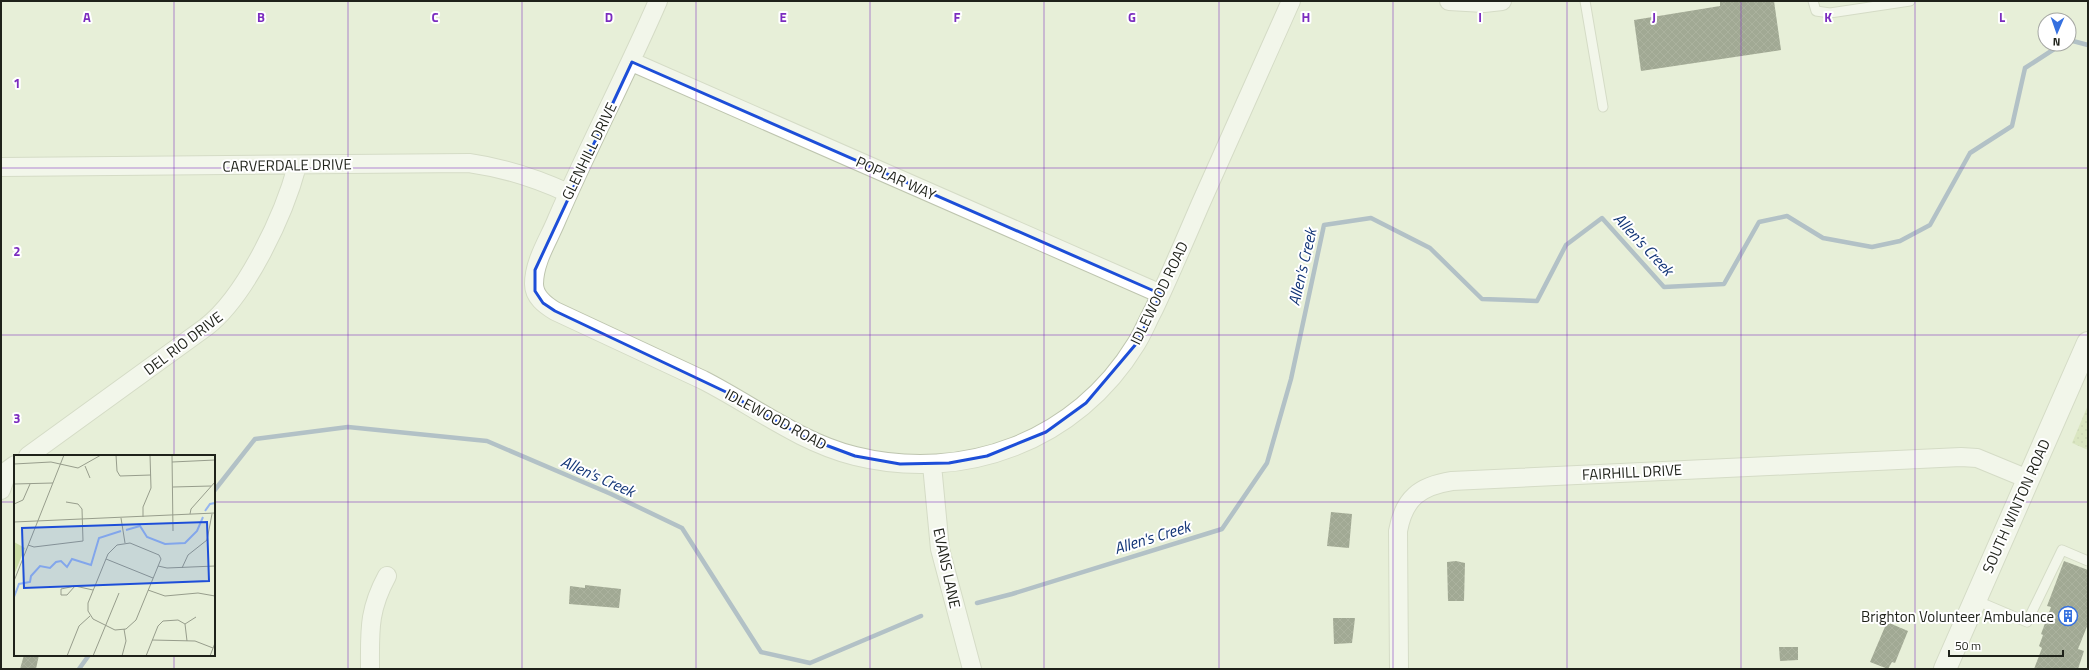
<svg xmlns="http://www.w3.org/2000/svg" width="2089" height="670" viewBox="0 0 2089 670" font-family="'Titillium Web',sans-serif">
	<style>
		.grass { fill: url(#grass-dots) }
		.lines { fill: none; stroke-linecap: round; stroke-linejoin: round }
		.stream { stroke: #7289af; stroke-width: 4.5 }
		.building { fill: url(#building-cross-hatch) }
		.lane-casing { stroke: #bec5af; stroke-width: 11 }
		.street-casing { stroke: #bec5af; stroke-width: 20 }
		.secondary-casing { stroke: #bec5af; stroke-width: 24 }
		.lane { stroke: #fff; stroke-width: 9 }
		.street { stroke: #fff; stroke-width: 18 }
		.secondary { stroke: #fff; stroke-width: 22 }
		.marked { fill: none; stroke: #1d4ed8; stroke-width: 3; stroke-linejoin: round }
		.grid { fill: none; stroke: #7b2cbf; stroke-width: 1; stroke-opacity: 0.55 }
		.labels { text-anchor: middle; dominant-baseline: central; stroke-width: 4; stroke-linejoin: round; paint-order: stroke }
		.street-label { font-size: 15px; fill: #1f221a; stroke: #fff }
		.poi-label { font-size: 15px; fill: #1f221a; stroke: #fff; text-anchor: end }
		.water-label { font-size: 16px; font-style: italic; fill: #123577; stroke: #fff }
		.inset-river { fill: none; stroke: #95b5ef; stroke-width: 2 }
		.inset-road { fill: none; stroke: #979d8c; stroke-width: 1 }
		.view { fill: #1d4ed8; fill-opacity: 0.15; stroke: #1d4ed8; stroke-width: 2 }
		.inset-edge { fill: none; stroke: #1f221a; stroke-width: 2 }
		.grid-label { font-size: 13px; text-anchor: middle; font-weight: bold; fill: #7b2cbf; stroke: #fff; stroke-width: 4; stroke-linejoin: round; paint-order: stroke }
	</style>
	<defs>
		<pattern id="grass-dots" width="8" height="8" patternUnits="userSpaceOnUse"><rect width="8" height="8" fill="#c9dba4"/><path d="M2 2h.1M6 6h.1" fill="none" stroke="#acbc8d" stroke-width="1.8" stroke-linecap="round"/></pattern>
		<pattern id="building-cross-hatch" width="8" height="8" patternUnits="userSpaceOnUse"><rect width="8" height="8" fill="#4d5440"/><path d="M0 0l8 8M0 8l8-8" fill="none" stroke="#636958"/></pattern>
	</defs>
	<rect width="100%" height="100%" fill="#e7efd8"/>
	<path class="grass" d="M2088,405v45l-16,-7z"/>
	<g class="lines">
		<path class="stream" d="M2069,40l19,5
			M214,491l41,-52 93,-12 139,14 124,53 71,34 79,124 49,11 111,-47
			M977,603l35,-9 210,-65 45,-66 24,-84 33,-154 47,-7 59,30 52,51 55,2 29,-56 36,-27 62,69 60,-3 35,-62 28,-6 36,22 49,9 28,-6 30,-16 40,-72 42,-27 13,-58 37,-24
			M79,669l10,-14"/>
	</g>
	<path class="building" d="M1720,1h54l7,49 -140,21 -7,-51 86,-14z
		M1331,512l21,2 -3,34 -22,-2z
		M1456,561l9,2 -1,38h-16l-1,-39z
		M2064,561l24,9v54l-10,25 6,2 -6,18h-44l8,-21 -3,-2 4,-11 -2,-1 10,-27 -4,-1z
		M585,585l36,4 -2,19 -50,-4 1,-18 15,2z
		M1333,618h22l-3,25 -18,1z
		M1887,622l21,9 -13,32 -3,-1 -4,7 -18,-7z
		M1779,647h19v13l-18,1z
		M24,655h15l-3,14h-16z"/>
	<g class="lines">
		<g class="lane-casing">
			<path id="lane" d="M1585,1l18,106
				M1813,1l3,10 14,2 80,-12
				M1975,600l52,22 35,-72 26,11"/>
		</g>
		<g class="street-casing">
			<path id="street" d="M658,1c-32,74 -69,144 -101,218 -8,20 -23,42 -23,65 0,13 11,21 21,27l148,69c51,26 96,62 152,76 109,27 222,-15 281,-112 7,-11 12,-24 18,-35 16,-34 31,-69 46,-104 31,-68 61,-136 91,-204
				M1449,1l35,2 18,-2
				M632,62l529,232
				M1,167l468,-4c35,5 67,15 99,30
				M28,456l178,-129c40,-31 78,-112 91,-161
				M932,465l8,84 32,120
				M1,490l7,-20 7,-5
				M370,669c0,-38 -2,-58 17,-93
				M1399,669l-1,-138c6,-33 22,-45 54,-50l509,-24 16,1 51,21"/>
		</g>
		<g class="secondary-casing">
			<path id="secondary" d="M1945,669l143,-326"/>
		</g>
		<use href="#lane" class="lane"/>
		<use href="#street" class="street"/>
		<use href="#secondary" class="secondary"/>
	</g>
	<path d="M0 0H2089V670H0ZM632,62l529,232 -25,50 -50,59 -40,29 -59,24 -38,7 -49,1 -45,-8 -51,-19 -78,-45 -171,-81 -12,-8 -8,-12v-21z" fill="#e7efd8" fill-opacity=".55" fill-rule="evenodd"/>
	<path class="marked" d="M632,62l529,232 -25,50 -50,59 -40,29 -59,24 -38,7 -49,1 -45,-8 -51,-19 -78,-45 -171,-81 -12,-8 -8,-12v-21z"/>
	<path class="grid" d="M174,1v455M348,1v668M522,1v668M696,1v668M870,1v668M1044,1v668M1219,1v668M1393,1v668M1567,1v668M1741,1v668M1915,1v668M1,168h2087M1,335h2087M1,502h14M214,502h1874M174,655v14"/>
	<defs>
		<g id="building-ring" transform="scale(1)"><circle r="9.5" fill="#fff" stroke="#3570df" stroke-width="1.5"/><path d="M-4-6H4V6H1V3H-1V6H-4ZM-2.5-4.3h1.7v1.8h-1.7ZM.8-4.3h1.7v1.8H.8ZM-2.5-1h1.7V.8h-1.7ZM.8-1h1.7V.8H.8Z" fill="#3570df"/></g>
	</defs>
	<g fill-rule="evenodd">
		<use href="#building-ring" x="2068" y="616"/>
	</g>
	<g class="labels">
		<g class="street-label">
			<text transform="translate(589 151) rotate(-64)">GLENHILL DRIVE</text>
			<text transform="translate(287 165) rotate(-1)">CARVERDALE DRIVE</text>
			<text transform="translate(896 178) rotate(24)">POPLAR WAY</text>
			<text transform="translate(1159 293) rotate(-64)">IDLEWOOD ROAD</text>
			<text transform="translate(183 343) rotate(-37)">DEL RIO DRIVE</text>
			<text transform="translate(776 419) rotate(28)">IDLEWOOD ROAD</text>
			<text transform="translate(1632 472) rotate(-3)">FAIRHILL DRIVE</text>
			<text transform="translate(2016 506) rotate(-66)">SOUTH WINTON ROAD</text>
			<text transform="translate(947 568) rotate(78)">EVANS LANE</text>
		</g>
		<g class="poi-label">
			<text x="2054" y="616">Brighton Volunteer Ambulance</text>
		</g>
		<g class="water-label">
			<text transform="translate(1644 244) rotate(47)">Allen's Creek</text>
			<text transform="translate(1302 267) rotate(-77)">Allen's Creek</text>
			<text transform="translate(598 476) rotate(24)">Allen's Creek</text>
			<text transform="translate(1152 537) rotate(-17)">Allen's Creek</text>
		</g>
	</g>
	<g transform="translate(14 455)">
		<rect width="201" height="201" fill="#e7efd8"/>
		<path d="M0,87l11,6 -11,27z" fill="#c9dba4"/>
		<path class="inset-river" d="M191,56l5,-7 5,-1M112,75l14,-4 7,11 18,7 20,-1 12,-12 6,-14M0,142l5,-13 11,-2 1,-6 9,-10 10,2 6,-6 5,-1 6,6 5,-8 19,6 8,-27 22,-7"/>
		<path class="inset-road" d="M102,0l1,16 3,5 31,-1M158,0l1,76M158,7l43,-2M0,9l37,-2 27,6 23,-13M71,11l5,12M0,29l39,-1M159,32l38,-1M0,49l9,-4 7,-16M176,59l1,-5 24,-27M129,62v-10l8,-19 -1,-33M107,63l4,25M0,67l201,-9M116,88l29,12 2,4 -25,61 -10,9 -11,1 -22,-11 -5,-8v-8l20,-49 9,-9zM14,90l6,2 49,-6 -1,-32 -4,-5 -12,-2M92,104l47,19M144,111l9,2 48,-2M168,113l6,-13 19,-15 5,-26M0,126l50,-126M61,131l-8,9h-6v-6zM61,131l18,4M134,135l17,6 33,-3 17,3M171,169l11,-7M138,185l43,1 18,7M53,201l12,-30 11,-10M79,201l26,-63M108,201l4,-15 -2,-12M132,201l12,-30 5,-5 15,-1 7,4 2,17M196,201l5,-13"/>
		<path class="view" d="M193,67l2,59 -185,7 -2,-60z"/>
		<rect width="201" height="201" class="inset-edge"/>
	</g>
	<g class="grid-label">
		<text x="87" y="22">A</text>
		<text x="261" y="22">B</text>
		<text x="435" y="22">C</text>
		<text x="609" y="22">D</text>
		<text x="783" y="22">E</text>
		<text x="957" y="22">F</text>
		<text x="1132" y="22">G</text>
		<text x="1306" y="22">H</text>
		<text x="1480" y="22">I</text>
		<text x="1654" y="22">J</text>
		<text x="1828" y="22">K</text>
		<text x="2002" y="22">L</text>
		<text x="17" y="88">1</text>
		<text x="17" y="256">2</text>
		<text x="17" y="423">3</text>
	</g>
	<rect width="2089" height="670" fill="none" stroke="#1f221a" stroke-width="4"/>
	<g transform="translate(2057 32) rotate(182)"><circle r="19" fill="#ffffff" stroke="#a5a7a3"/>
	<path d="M0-3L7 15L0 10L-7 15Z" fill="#3570df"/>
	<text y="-6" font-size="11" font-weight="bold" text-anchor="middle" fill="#1f221a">N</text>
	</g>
	<path d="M1949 650v6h114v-6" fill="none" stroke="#1f221a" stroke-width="2"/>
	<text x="1955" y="650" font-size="12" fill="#1f221a" stroke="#ffffff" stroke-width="3" paint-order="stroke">50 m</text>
</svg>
